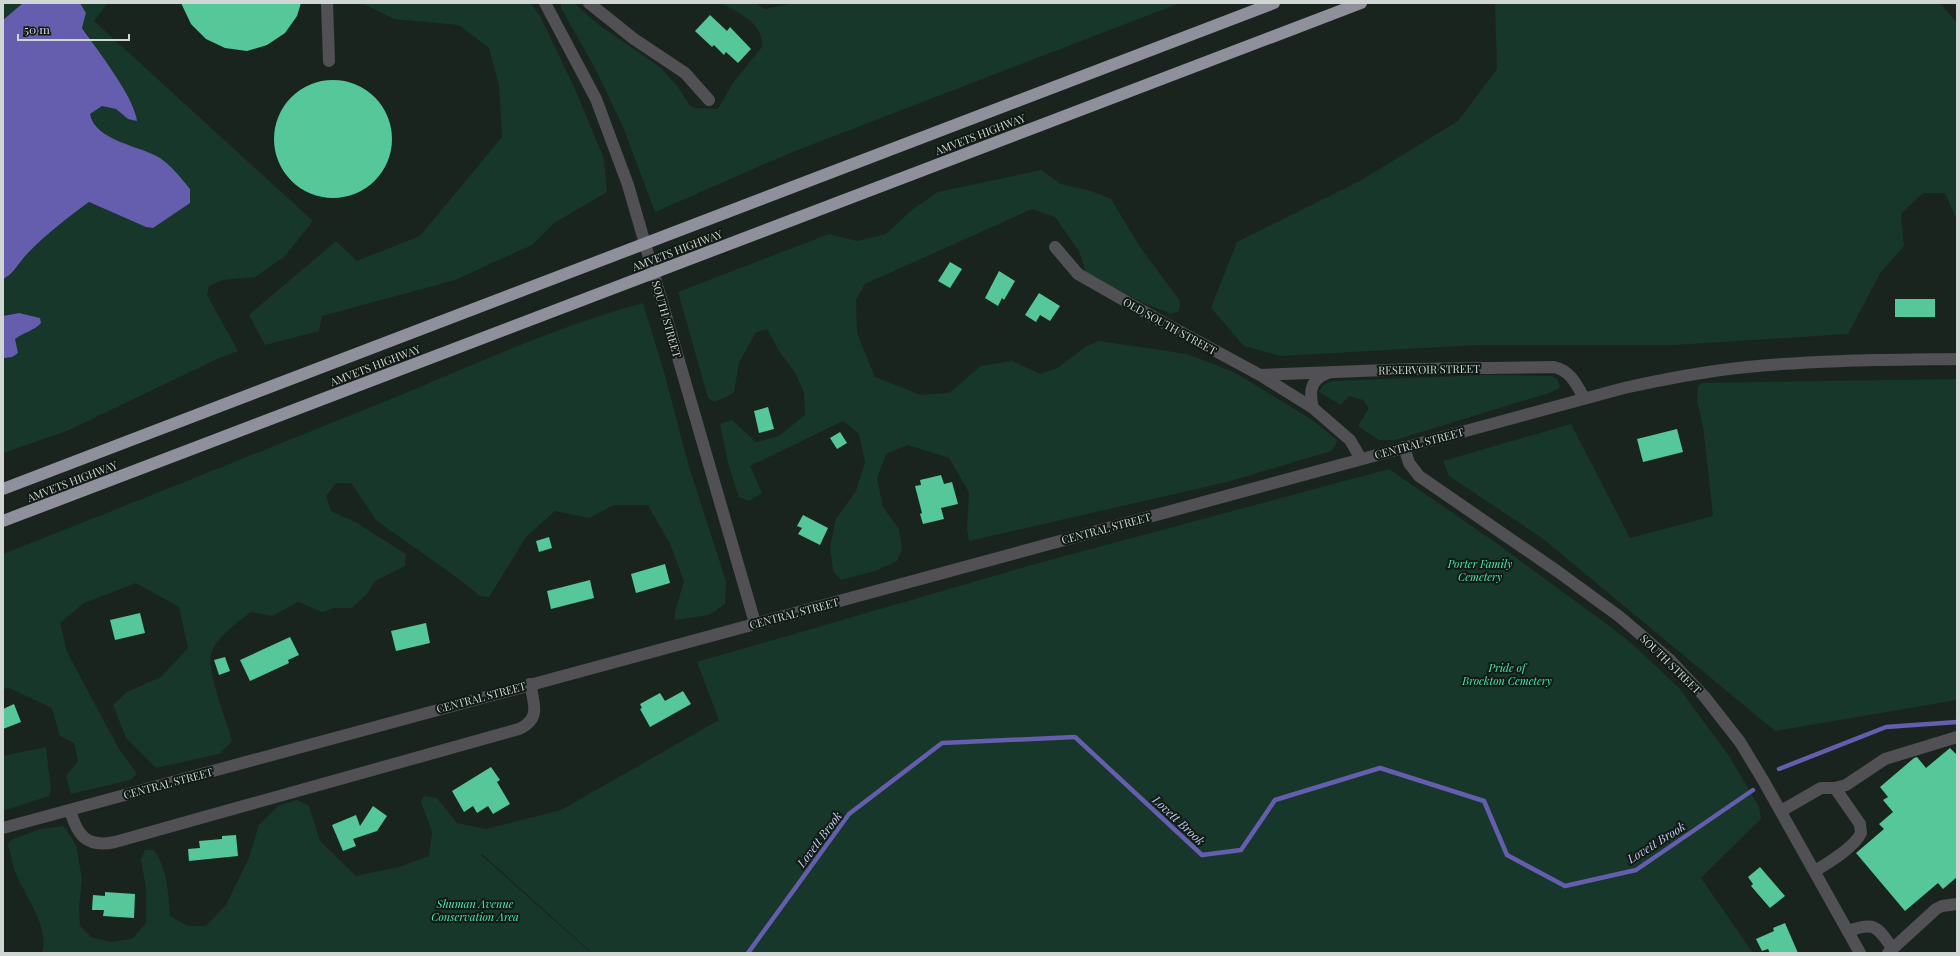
<svg xmlns="http://www.w3.org/2000/svg" width="1960" height="956" viewBox="0 0 1960 956" font-family="'Playfair Display',serif">
	<style>
		.green { fill: #17372a }
		.water { fill: #655dad }
		.lines { fill: none; stroke-linecap: round; stroke-linejoin: round }
		.stream { stroke: #655dad; stroke-width: 4.5 }
		.building { fill: #55c799 }
		.minor { stroke: #505055; stroke-width: 12 }
		.highway { stroke: #90909c; stroke-width: 12 }
		.labels { text-anchor: middle; dominant-baseline: central; stroke-width: 4; stroke-linejoin: round; paint-order: stroke }
		.street-label { font-size: 11px; fill: #cfd6d3; stroke: #111b16 }
		.park-label { font-size: 11px; font-style: italic; fill: #4ee9ae; stroke: #111b16 }
		.water-label { font-size: 12px; font-style: italic; fill: #c6c5f2; stroke: #111b16 }
	</style>
	<rect width="100%" height="100%" fill="#1a241f"/>
	<path class="green" d="M3,3h20l-20,17z
		M80,3h28l-14,18 219,200 -29,36 -29,20 -33,3 -13,6 -2,9 31,56 -19,7 -152,73 -64,22v-96l12,-18 7,-6 14,-4 -17,-16 -16,3v-37c10,-5 16,-17 24,-25 18,-19 40,-36 62,-52l57,25 7,1 6,-70c-20,-9 -64,-20 -69,-44l12,-8 14,3 12,10 8,-7 -13,-24 -41,-61 4,-14z
		M362,3h169l10,15 34,71 29,70 3,33 -53,31 -22,22 -77,35 -133,36 -3,15 -54,14 -16,-30 87,-74 21,20 63,-25 82,-99 -3,-52 -10,-37 -30,-23 -65,-6z
		M561,3h13l25,22 62,43 17,19 12,19 5,2 23,1 15,-26 29,-36c2,-24 -23,-34 -41,-44h34l10,6 30,-6h385l-390,150 -135,59 -32,-85 -27,-57 -35,-62z
		M1495,3h445l17,20v197l-12,-27h-22l-22,21 3,32 -23,26 -33,62 -174,11h-196l-198,11 -36,-10 -33,-38 26,-66 123,-61 98,-60 39,-52z
		M1041,170l20,14 30,7 20,8 27,45 42,57 -1,10 -8,3 -27,-11 -58,-30 -7,-22 -24,-34 -23,-8 -167,75 -9,16 1,33 18,44 46,18 28,-2 32,-27 31,-5 28,13 18,-6 27,-21 14,-6 88,13 47,18 77,47 26,21 -1,4 -5,7 -104,31 -258,59 -2,-12 2,-37 -20,-34 -41,-13 -22,9 -9,24 6,29 16,22 3,21 -5,11 -19,9 -37,10 -8,-9 -3,-25 6,-27 20,-28 9,-29 -6,-28 -16,-13 -93,45 12,27 -13,8 -10,-4 -11,-34 -8,-39 12,-4 24,22 23,-6 26,-21 -1,-23 -10,-21 -15,-20 -12,-22 -11,3 -17,31 -5,29 -8,5 -12,5 -6,-4 -30,-106 151,-58 28,7 29,-7 27,-25 25,-17z
		M643,303l21,69 25,95 37,114 -1,23 -16,11 -34,5v-8l9,-31 -14,-37 -22,-39h-34l-25,13 -34,-7 -29,26 -37,60 -9,-1 -21,-17 -82,-58 -26,-38h-15l-10,13 5,15 26,12 49,31 -1,12 -30,15 -8,13 -15,14h-18l-12,4 -24,-10 -26,14 -21,-4c-13,10 -35,25 -40,42 -4,19 16,67 21,87l-13,13 -63,14 -30,-30 -13,-33 14,-13 34,-15 27,-29 -9,-41 -43,-24 -52,20 -24,20 7,29 52,97 18,25 -7,6 -59,14 -5,-18 12,-15 -4,-18 -14,-7 -8,-28 -43,-20 -6,1v-135c130,-51 259,-103 388,-155 83,-34 166,-73 252,-96z
		M1485,375l66,1 6,3 3,8 -8,5 -157,48h-16l-21,-14 11,-18 -6,-8 -14,-4 -8,9 -22,-13 4,-7 10,-4z
		M1957,379v321l-182,31 -233,-193 -93,-62 -6,-15 128,-37 59,114 83,-22 -10,-90 -6,-25 1,-15 4,-3z
		M1389,469l103,71 112,82 27,21 48,45 50,68 30,51 2,12 -60,59 52,75h-1161l-110,-99 -1,1 110,98h-549c8,-26 -17,-57 -27,-81 -3,-8 -4,-18 -7,-27l3,-5 29,-11 24,-3 12,19 6,34 -3,28 1,19 11,11 19,5 22,-3 14,-16v-35l-5,-28 4,-10h9c14,21 14,42 16,66l18,10h18l20,-21 23,-47 10,-33 19,-19 19,-6 12,6 11,35 36,35 43,-9 30,-11 3,-24 -11,-30 3,-6 13,2 20,25 29,6 75,-19 158,-90 -22,-58 338,-98z
		M46,747l5,44 -2,5 -46,15v-55z"/>
	<path class="water" d="M23,3h57l6,10 -4,15c15,22 52,68 55,93l-9,-2 -12,-10 -14,-3 -12,8c5,27 51,32 70,44 12,8 21,20 30,31v14l-37,25 -7,-1 -57,-25c-22,16 -44,33 -62,52 -8,8 -14,21 -24,25v-259z
		M19,313l21,5 1,5c-7,8 -17,9 -26,16l3,14 -6,4 -8,1 -1,-42z"/>
	<g class="lines">
		<path class="stream" d="M1779,769l107,-42 71,-5
			M748,953l101,-139 93,-71 133,-6 127,118 39,-5 34,-50 105,-32 104,33 23,54 58,31 71,-16 117,-80"/>
	</g>
	<path class="building" d="M181,3h120l-4,13 -12,17 -18,12 -20,6 -22,-3 -19,-9 -15,-15z
		M710,15l17,16 3,-4 21,22 -13,14 -12,-11 -2,3 -10,-10 -2,2 -17,-16z
		M274 139a59 59 0 1 1 118 0a59 59 0 1 1-118 0Z
		M950,262l12,7 -12,19 -12,-7z
		M999,271l16,10 -11,19 -2,-2 -4,8 -13,-8z
		M1039,293l21,13 -10,15 -10,-6 -4,7 -11,-7z
		M1895,299h40v18h-40z
		M768,407l6,22 -15,4 -5,-22z
		M1677,429l6,23 -40,10 -6,-23z
		M840,432l7,11 -10,6 -7,-11z
		M941,475l3,9 8,-2 6,22 -17,4 3,11 -21,5 -3,-10 2,-1 -7,-27 6,-1 -1,-5z
		M803,515l25,13 -8,17 -22,-11 4,-6 -5,-2z
		M549,537l3,11 -13,4 -3,-11z
		M665,564l5,19 -34,10 -5,-19z
		M590,580l4,18 -43,11 -4,-18z
		M140,613l5,20 -30,7 -5,-20z
		M426,623l4,20 -34,8 -5,-20z
		M290,637l9,18 -11,5 1,3 -39,18 -10,-21z
		M225,657l5,14 -11,4 -5,-15z
		M683,691l8,13 -41,23 -10,-18 2,-1 -2,-4 20,-11 5,8z
		M14,704l7,18 -18,7v-20z
		M1950,748l7,7v122l-14,12 -5,-6 -33,28 -49,-58 28,-24 -5,-5 14,-12 -10,-12 5,-3 -8,-10 34,-29 3,-1 9,11z
		M491,767l9,13 -3,2 13,22 -17,10 -5,-8 -11,7 -4,-7 -9,6 -12,-21z
		M373,806l14,10 -10,15 -24,8 3,7 -13,5 -11,-26 24,-10 4,11z
		M236,835l2,21 -49,5 -1,-12 12,-1 -1,-7 23,-2v-3z
		M1760,867l25,29 -15,12 -19,-22 2,-2 -5,-7z
		M105,892l30,2 -1,24 -31,-2 1,-6h-12l1,-15 12,1z
		M1785,923l13,30h-28l-2,-4 -6,2 -6,-12 18,-8 -1,-3z"/>
	<g class="lines">
		<path class="minor" d="M327,3l2,58
			M545,3l51,96 32,86 127,438
			M589,3l45,36 51,34 24,27
			M1055,247l23,27 86,49 96,52 53,33 37,32 11,19
			M1260,375l152,-6 142,-2c17,4 22,17 30,31
			M1313,408c-4,-16 -3,-29 15,-35
			M1404,447l5,16 10,13 138,95 63,46 50,43 34,36 36,46 23,38 97,173
			M70,810c7,25 16,38 45,32l404,-113c22,-10 15,-25 11,-45
			M1781,811l40,-23h14l11,-3 39,-26 72,-22
			M3,828l1621,-440c41,-9 82,-17 123,-21 70,-7 140,-7 210,-8
			M1815,871c13,-8 40,-24 46,-38l-1,-9 -25,-36
			M1848,931c28,-10 29,-4 45,18
			M1888,953l48,-44 6,-3 15,-2"/>
		<path class="highway" d="M3,489l1271,-486
			M3,521l1358,-518"/>
	</g>
	<g class="labels">
		<g class="street-label">
			<text transform="translate(980 134) rotate(-21)">AMVETS HIGHWAY</text>
			<text transform="translate(677 250) rotate(-21)">AMVETS HIGHWAY</text>
			<text transform="translate(667 319) rotate(74)">SOUTH STREET</text>
			<text transform="translate(1170 326) rotate(29)">OLD SOUTH STREET</text>
			<text transform="translate(375 365) rotate(-21)">AMVETS HIGHWAY</text>
			<text transform="translate(1429 369) rotate(-1)">RESERVOIR STREET</text>
			<text transform="translate(1419 443) rotate(-15)">CENTRAL STREET</text>
			<text transform="translate(72 481) rotate(-21)">AMVETS HIGHWAY</text>
			<text transform="translate(1106 528) rotate(-15)">CENTRAL STREET</text>
			<text transform="translate(794 613) rotate(-15)">CENTRAL STREET</text>
			<text transform="translate(1671 664) rotate(44)">SOUTH STREET</text>
			<text transform="translate(481 697) rotate(-15)">CENTRAL STREET</text>
			<text transform="translate(168 783) rotate(-15)">CENTRAL STREET</text>
		</g>
		<g class="park-label">
			<text x="1480" y="563">Porter Family<tspan x="1480" dy="13">Cemetery</tspan></text>
			<text x="1507" y="667">Pride of<tspan x="1507" dy="13">Brockton Cemetery</tspan></text>
			<text x="475" y="903">Shuman Avenue<tspan x="475" dy="13">Conservation Area</tspan></text>
		</g>
		<g class="water-label">
			<text transform="translate(1179 820) rotate(43)">Lovett Brook</text>
			<text transform="translate(819 839) rotate(-53)">Lovett Brook</text>
			<text transform="translate(1656 842) rotate(-32)">Lovett Brook</text>
		</g>
	</g>
	<rect width="1960" height="956" fill="none" stroke="#cfd6d3" stroke-width="8"/>
	<path d="M18 34v6h111v-6" fill="none" stroke="#cfd6d3" stroke-width="2"/>
	<text x="24" y="34" font-size="12" fill="#cfd6d3" stroke="#111b16" stroke-width="3" paint-order="stroke">50 m</text>
</svg>
